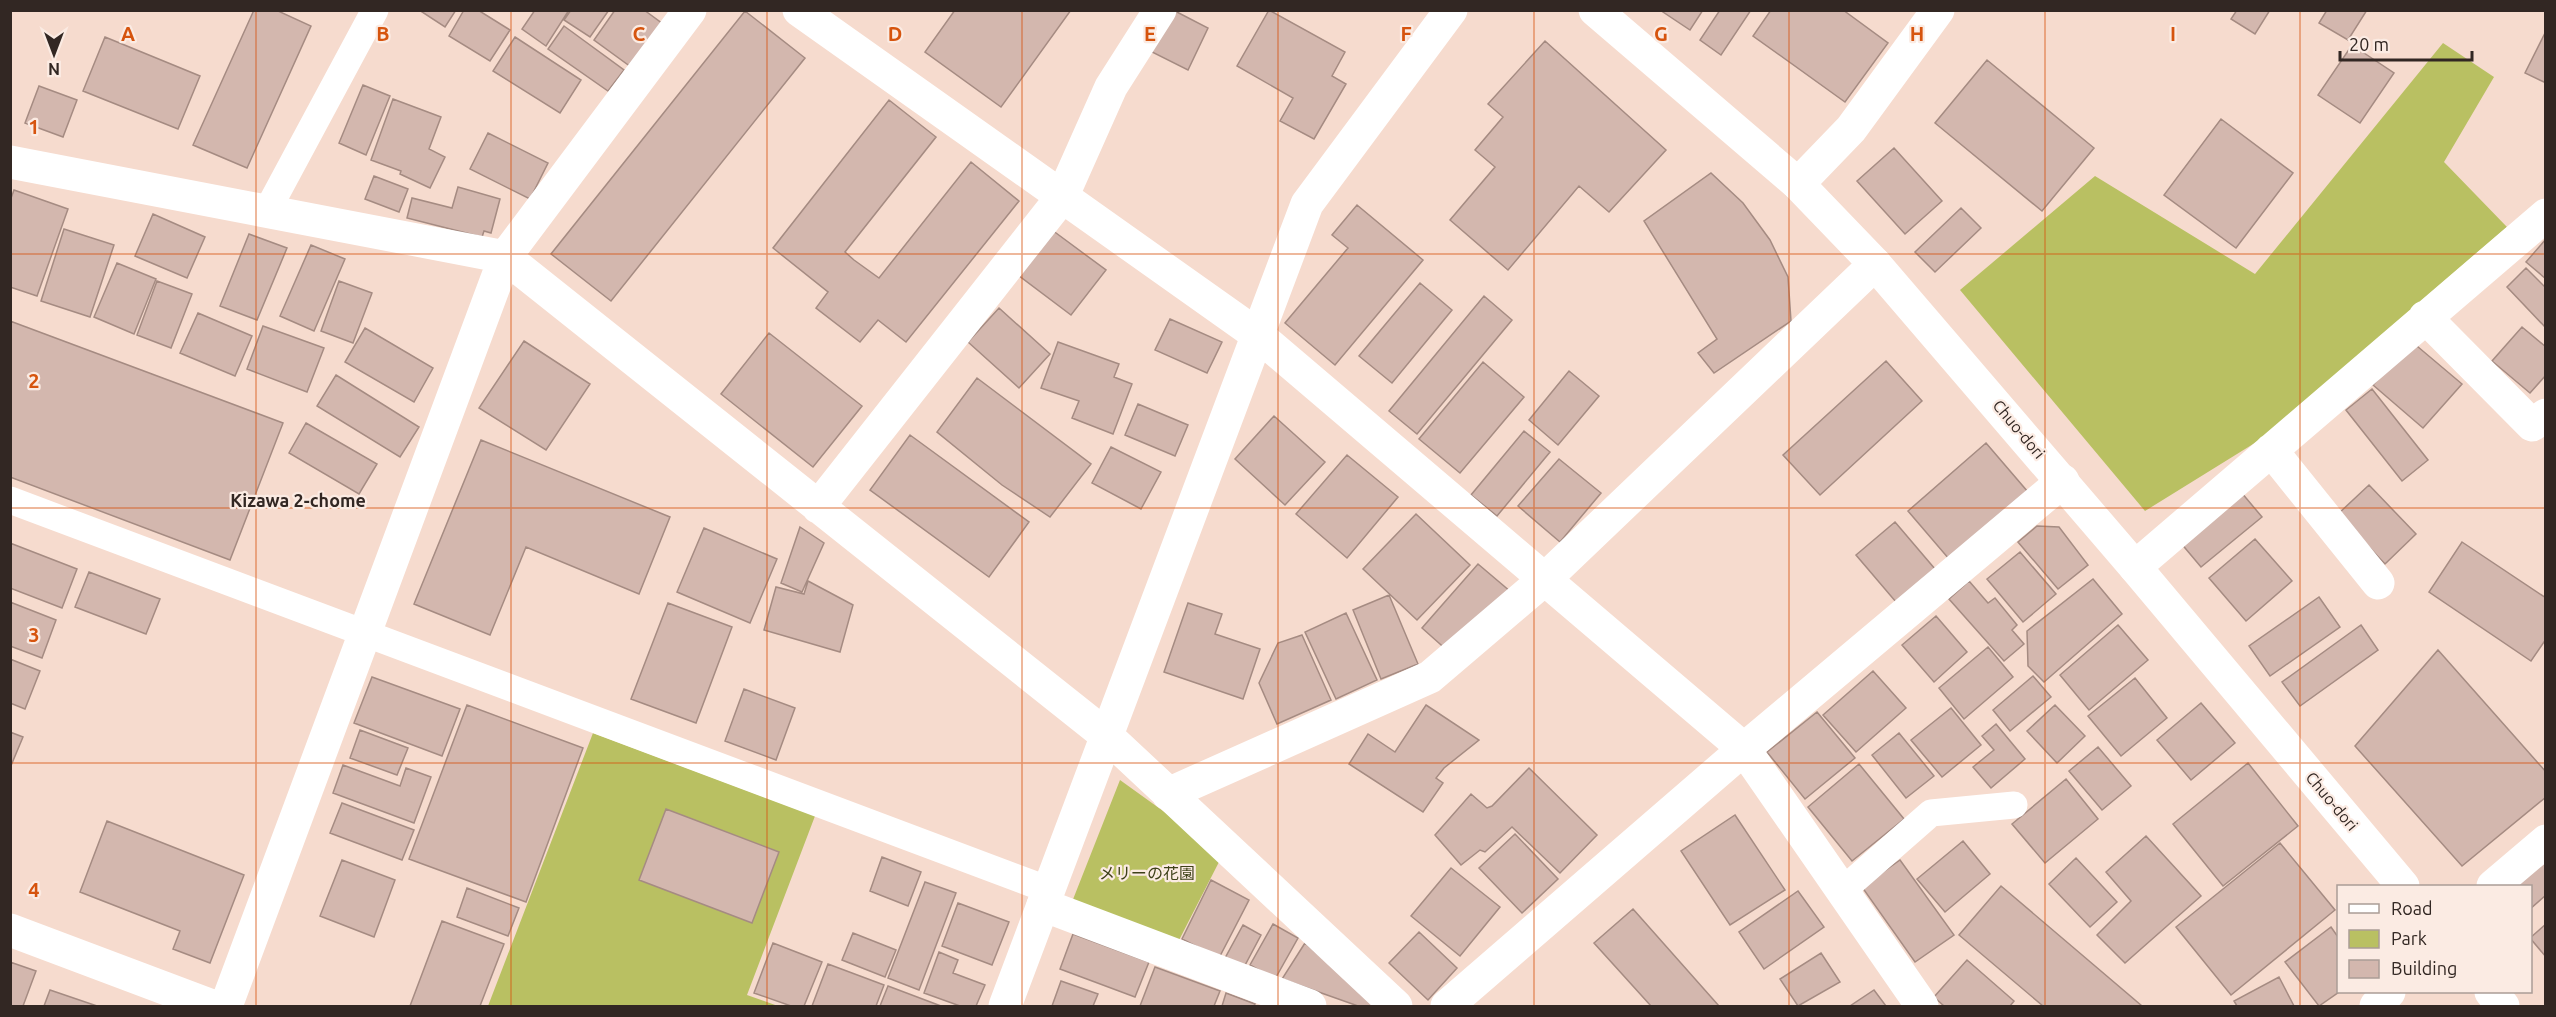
<svg xmlns="http://www.w3.org/2000/svg" width="2556" height="1017" viewBox="0 0 2556 1017" font-family="Ubuntu,'Noto Sans JP',sans-serif">
	<style>
		.green { fill: #b9c062 }
		.building { fill: #d3b7ae; stroke: #a58b82; stroke-width: 1.5 }
		.lines { fill: none; stroke-linecap: round; stroke-linejoin: round }
		.lane { stroke: #fff; stroke-width: 27 }
		.street { stroke: #fff; stroke-width: 33 }
		.secondary { stroke: #fff; stroke-width: 33 }
		.grid { fill: none; stroke: #d6540e; stroke-width: 1.5; stroke-opacity: 0.55 }
		.labels { text-anchor: middle; dominant-baseline: central; stroke-width: 4.5; stroke-linejoin: round; paint-order: stroke }
		.street-label { font-size: 16px; fill: #322723; stroke: #fbebe3 }
		.park-label { font-size: 16px; fill: #3e4119; stroke: #fbebe3 }
		.neighbourhood-label { font-size: 18px; font-weight: bold; fill: #322723; stroke: #fbebe3 }
		.grid-label { font-size: 20px; text-anchor: middle; font-weight: bold; fill: #d6540e; stroke: #fbebe3; stroke-width: 4.5; stroke-linejoin: round; paint-order: stroke }
	</style>
	<rect width="100%" height="100%" fill="#f6dbce"/>
	<path class="green" d="M2443,43l51,34 -50,85 63,65 -249,214 -113,70 -185,-221 135,-114 160,98z
		M593,733l222,83 -68,179 31,11h-290z
		M1120,780l57,41 43,39 -44,86 -106,-39z"/>
	<path class="building" d="M254,10h22l35,16 -64,142 -54,-23z
		M419,10h37l-11,17z
		M464,10h14l32,20 -20,31 -41,-25z
		M535,10h34l-23,36 -24,-17z
		M571,10h38l-19,27 -26,-17z
		M615,10h29l19,14 -32,43 -37,-27z
		M955,10h116l-70,97 -76,-55z
		M1173,10l35,18 -20,42 -38,-19z
		M1269,10l76,42 -13,24 14,8 -32,55 -34,-18 13,-23 -56,-32z
		M1660,10h43l-13,20z
		M1720,10h31l-30,45 -21,-15z
		M1771,10h72l45,33 -43,59 -92,-66z
		M2237,10h33l-15,24 -24,-15z
		M2327,10h40l-19,30 -29,-17z
		M745,11l60,47 -194,243 -60,-47z
		M564,26l60,44 -16,21 -60,-42z
		M2546,31v52l-21,-10z
		M105,37l95,39 -22,53 -95,-38z
		M515,37l66,43 -21,33 -67,-42z
		M1545,41l121,109 -57,62 -30,-26 -71,84 -58,-50 45,-53 -20,-17 28,-33 -15,-13z
		M2352,45l42,28 -34,50 -42,-28z
		M1987,60l107,88 -52,63 -107,-88z
		M363,85l27,11 -24,59 -27,-12z
		M39,86l38,14 -14,37 -38,-14z
		M393,99l48,18 -12,32 16,8 -15,31 -30,-14 1,-3 -30,-11z
		M889,100l47,37 -91,115 9,8 25,18 92,-116 48,39 -113,141 -28,-22 -18,22 -44,-34 12,-16 -55,-44z
		M2221,119l72,54 -57,75 -72,-53z
		M488,133l60,30 -18,36 -60,-30z
		M1894,148l48,53 -37,33 -48,-53z
		M1711,173l32,30 27,37 18,37 3,44 -77,52 -16,-20 19,-14 -73,-118z
		M374,176l34,13 -9,23 -34,-13z
		M458,187l42,12 -9,34 -7,-2 -2,6 -75,-19 5,-20 40,10z
		M14,190l54,19 -31,87 -27,-9v-86z
		M1357,205l66,55 -88,105 -50,-42 63,-75 -16,-13z
		M1961,208l20,20 -46,44 -20,-20z
		M153,214l52,23 -18,41 -52,-22z
		M64,229l50,16 -24,72 -49,-16z
		M1052,230l54,40 -35,45 -53,-40z
		M249,234l38,14 -30,72 -37,-14z
		M2546,239v40l-20,-17z
		M311,245l34,14 -31,72 -34,-15z
		M117,263l39,16 -22,55 -40,-17z
		M2526,268l20,20v40l-39,-41z
		M157,281l35,13 -21,54 -34,-13z
		M339,281l33,12 -19,50 -32,-12z
		M1420,283l32,27 -60,73 -33,-27z
		M1484,296l28,24 -95,114 -28,-23z
		M999,308l51,46 -31,34 -51,-46z
		M198,313l54,23 -17,40 -55,-23z
		M1170,319l52,23 -15,31 -52,-23z
		M10,321l273,102 -53,137 -220,-83z
		M263,326l61,22 -17,44 -60,-23z
		M2522,327l24,20v28l-16,18 -38,-32z
		M365,328l68,40 -19,34 -69,-40z
		M769,333l93,73 -49,61 -92,-73z
		M524,341l66,43 -44,66 -67,-42z
		M2411,341l51,43 -39,44 -50,-43z
		M1058,342l61,22 -5,13 18,7 -19,50 -41,-16 7,-17 -38,-13z
		M1886,361l36,40 -102,94 -37,-40z
		M1483,362l41,35 -64,76 -41,-34z
		M1569,371l30,25 -41,49 -29,-25z
		M336,375l83,52 -19,30 -83,-51z
		M977,378l114,86 -41,53 -48,-32 -65,-53z
		M2372,389l56,71 -26,21 -56,-71z
		M1138,404l50,21 -13,31 -50,-21z
		M1274,416l51,46 -40,43 -50,-46z
		M306,423l71,41 -18,30 -70,-41z
		M1524,431l26,21 -53,64 -26,-21z
		M910,435l119,87 -40,55 -119,-87z
		M481,440l189,77 -31,77 -113,-47 -36,88 -76,-31z
		M1986,443l42,49 -79,67 -41,-48z
		M1111,447l50,25 -20,37 -49,-26z
		M1347,455l51,42 -51,61 -51,-44z
		M1559,459l42,34 -41,49 -42,-36z
		M2369,485l47,49 -31,30 -47,-50z
		M2241,492l21,25 -61,50 -21,-25z
		M1416,514l54,51 -53,55 -54,-51z
		M1895,522l40,47 -39,33 -40,-47z
		M2037,526l22,1 29,38 -30,24 -40,-47z
		M800,527l24,16 -22,49 -21,-9z
		M704,528l73,31 -27,64 -73,-31z
		M2255,539l37,42 -46,40 -37,-43z
		M2462,542l84,56v41l-15,22 -102,-69z
		M10,543l67,26 -15,39 -52,-20z
		M2020,552l36,42 -33,28 -36,-43z
		M1478,564l33,28 -62,60 -27,-24z
		M89,572l71,27 -14,35 -71,-27z
		M2093,579l29,35 -78,68 -16,-16 -1,-35z
		M808,581l45,24 -13,47 -76,-22 12,-43 28,7z
		M1969,581l19,22 7,-5 22,27 -5,5 12,14 -20,17 -55,-62z
		M1389,595l29,69 -37,15 -28,-69z
		M2319,597l21,30 -70,49 -21,-30z
		M10,602l46,18 -14,38 -32,-12z
		M668,603l64,24 -36,96 -65,-24z
		M1188,603l34,11 -7,20 45,15 -17,50 -79,-27z
		M1346,613l31,67 -41,19 -31,-67z
		M1936,616l31,36 -33,30 -32,-37z
		M2118,625l30,35 -59,50 -29,-35z
		M2361,625l17,25 -78,56 -18,-24z
		M1302,635l29,65 -54,24 -18,-41 19,-40z
		M1988,647l25,30 -49,42 -25,-31z
		M2438,650l108,122v25l-84,69 -107,-120z
		M10,659l30,12 -15,38 -15,-6z
		M1873,671l33,37 -50,44 -33,-37z
		M2033,676l18,21 -41,34 -17,-21z
		M372,677l88,32 -18,47 -88,-33z
		M2135,678l32,40 -46,38 -33,-40z
		M744,689l51,19 -19,52 -51,-19z
		M2201,703l34,40 -44,37 -34,-40z
		M467,705l116,43 -57,154 -117,-43z
		M1426,705l53,35 -35,28 -8,10 7,5 -20,29 -74,-48 19,-30 27,18z
		M2055,705l30,31 -28,27 -30,-32z
		M1951,708l30,37 -39,32 -31,-37z
		M1817,712l38,46 -50,41 -38,-47z
		M1996,724l29,35 -34,29 -18,-21 21,-17 -12,-14z
		M360,730l48,18 -11,27 -47,-17z
		M10,732l13,5 -13,31z
		M1899,733l35,43 -28,22 -34,-43z
		M2098,747l33,39 -29,24 -33,-39z
		M2248,763l50,63 -75,60 -50,-62z
		M1859,764l45,55 -52,42 -44,-54z
		M343,765l57,21 6,-18 25,9 -17,46 -81,-30z
		M1529,768l68,67 -37,38 -48,-46 -27,25 -5,-2 -19,15 -26,-30 36,-41 16,14 5,-2z
		M2066,779l32,40 -53,44 -33,-39z
		M342,803l72,27 -12,30 -72,-27z
		M666,809l113,43 -27,71 -113,-43z
		M1735,815l50,75 -55,35 -49,-74z
		M107,821l137,54 -34,88 -37,-14 7,-18 -100,-39z
		M1515,834l43,45 -36,34 -43,-45z
		M2146,836l55,60 -76,67 -28,-28 34,-34 -25,-29z
		M1963,841l27,33 -45,38 -28,-33z
		M2280,843l55,67 -104,85 -55,-68z
		M882,857l39,15 -13,34 -38,-15z
		M2546,857v38l-16,14v-23h-17z
		M2076,858l41,44 -27,25 -41,-43z
		M342,860l53,20 -21,57 -54,-21z
		M1900,860l54,75 -39,27 -53,-75z
		M1451,868l49,39 -40,49 -49,-40z
		M1211,880l38,20 -30,58 -37,-19z
		M925,882l31,11 -37,97 -31,-12z
		M2001,886l141,120h-99l-84,-71z
		M467,888l52,20 -11,28 -51,-19z
		M1798,891l26,36 -60,42 -25,-37z
		M958,903l51,19 -17,43 -50,-19z
		M1633,909l86,97h-68l-57,-63z
		M442,921l62,23 -24,62h-70z
		M1273,924l25,14 -23,41 -25,-14z
		M2546,924v33l-16,-19z
		M1243,925l18,10 -18,34 -19,-9z
		M2331,927l7,10 1,55 -20,14 -34,-44z
		M1419,932l38,36 -29,32 -39,-37z
		M853,933l43,17 -11,27 -43,-17z
		M1073,934l76,28 -14,35 -75,-28z
		M773,943l49,19 -18,44h-13l-37,-13z
		M1305,943l73,63h-20l-76,-27z
		M939,952l19,8 -5,13 32,12 -9,21h-16l-36,-13z
		M1821,953l19,29 -42,24 -18,-27z
		M1967,960l47,41 -4,5h-66l-10,-9z
		M10,962l26,9 -13,35h-13z
		M828,964l56,21 -8,21h-64z
		M1155,967l65,24 -6,15h-74z
		M2279,977l15,29h-57l-3,-5z
		M1061,981l37,13 -5,12h-41z
		M888,986l53,20h-61z
		M50,990l47,16h-53z
		M1874,990l12,16h-36z
		M1226,993l29,11 -1,2h-32z"/>
	<g class="lines">
		<path class="lane" d="M267,211l108,-201
			M10,500l1039,390
			M1842,891l89,-78 83,-8"/>
		<path class="street" d="M799,10l460,326 485,413 178,257
			M10,162l495,95 602,479 289,270
			M1798,184l53,-55 87,-119
			M2425,317l107,108 14,-10
			M2271,450l107,133
			M818,507l244,-310 49,-110 49,-77
			M2135,567l411,-352
			M1168,794l262,-117 115,-98 330,-315
			M2493,886l53,-45
			M1043,905l267,101
			M10,930l202,76
			M226,1006l279,-749 185,-247
			M1447,1006l297,-257 319,-268
			M2376,1006l13,-14"/>
		<path class="secondary" d="M1595,10l203,174 77,80 260,303 268,319
			M2491,992l12,14
			M1005,1006l302,-802 144,-194"/>
	</g>
	<path class="grid" d="M256,10v996M511,10v996M767,10v996M1022,10v996M1278,10v996M1534,10v996M1789,10v996M2045,10v996M2300,10v996M10,254h2536M10,508h2536M10,763h2536"/>
	<g class="labels">
		<g class="street-label">
			<text transform="translate(2019 429) rotate(50)">Chuo-dori</text>
			<text transform="translate(2332 801) rotate(50)">Chuo-dori</text>
		</g>
		<g class="park-label">
			<text x="1147" y="873">メリーの花園</text>
		</g>
		<g class="neighbourhood-label">
			<text x="298" y="500">Kizawa 2-chome</text>
		</g>
	</g>
	<g class="grid-label">
		<text x="128" y="41">A</text>
		<text x="383" y="41">B</text>
		<text x="639" y="41">C</text>
		<text x="895" y="41">D</text>
		<text x="1150" y="41">E</text>
		<text x="1406" y="41">F</text>
		<text x="1661" y="41">G</text>
		<text x="1917" y="41">H</text>
		<text x="2173" y="41">I</text>
		<text x="34" y="134">1</text>
		<text x="34" y="388">2</text>
		<text x="34" y="642">3</text>
		<text x="34" y="897">4</text>
	</g>
	<rect width="2556" height="1017" fill="none" stroke="#322723" stroke-width="24"/>
	<rect x="2337" y="885" width="195" height="108" fill="#fbebe3" stroke="#ab9d96" stroke-width="1.5"/>
	<rect x="2349" y="904" width="30" height="9" fill="#ffffff" stroke="#ab9d96" stroke-width="1.5"/>
	<text x="2391" y="915" font-size="18" fill="#322723">Road</text>
	<rect x="2349" y="930" width="30" height="18" fill="#b9c062" stroke="#ab9d96" stroke-width="1.5"/>
	<text x="2391" y="945" font-size="18" fill="#322723">Park</text>
	<rect x="2349" y="960" width="30" height="18" fill="#d3b7ae" stroke="#ab9d96" stroke-width="1.5"/>
	<text x="2391" y="975" font-size="18" fill="#322723">Building</text>
	<g transform="translate(54 54) rotate(180)" stroke="#fbebe3" stroke-width="4.5" paint-order="stroke">
	<path d="M0-4.5L10 22L0 15L-10 22Z" fill="#322723"/>
	<text y="-9" font-size="16" font-weight="bold" text-anchor="middle" fill="#322723">N</text>
	</g>
	<path d="M2340 51v9h132v-9" fill="none" stroke="#322723" stroke-width="3"/>
	<text x="2349" y="51" font-size="18" fill="#322723" stroke="#fbebe3" stroke-width="4.5" paint-order="stroke">20 m</text>
</svg>
